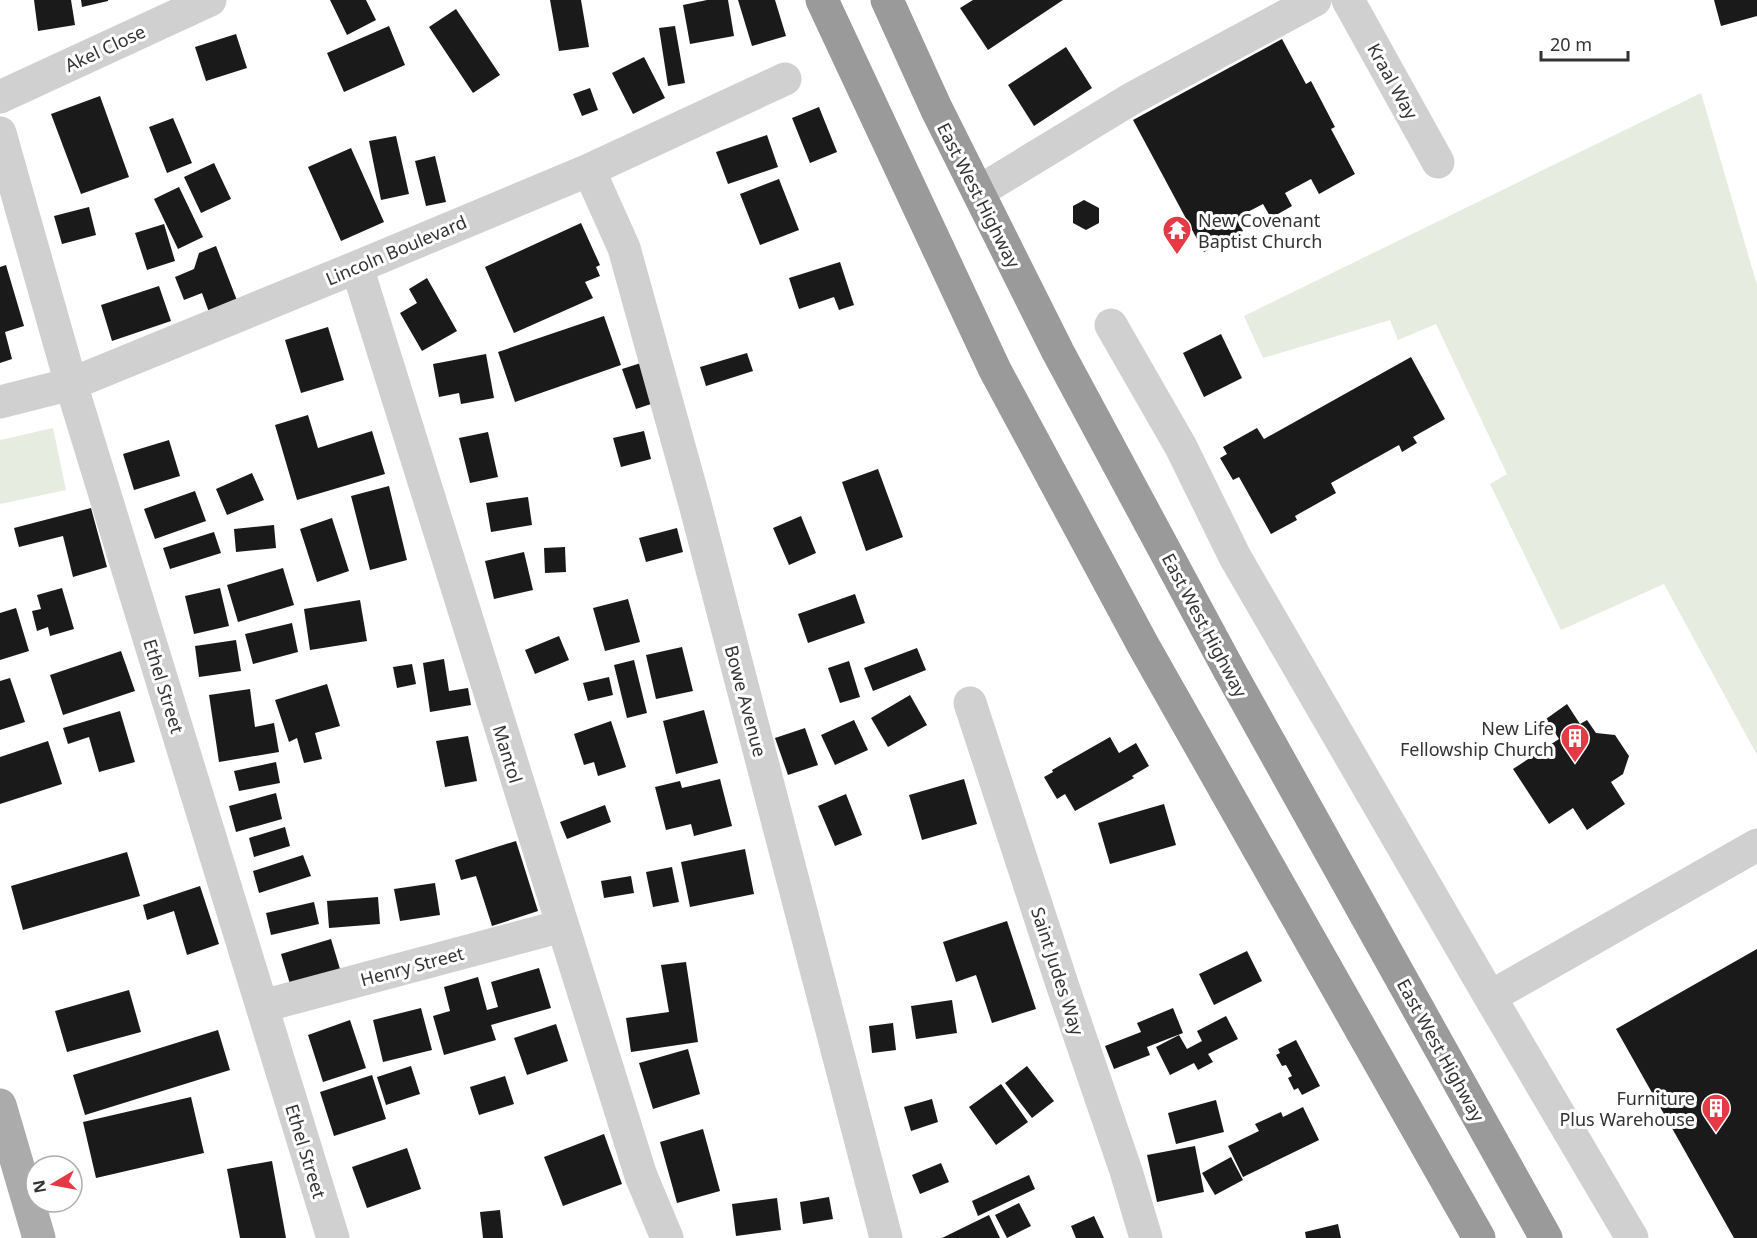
<svg xmlns="http://www.w3.org/2000/svg" width="1757" height="1238" viewBox="0 0 1757 1238" font-family="'Noto Sans',sans-serif">
	<style>
		.green { fill: #e6ecdf }
		.building { fill: #1a1a1a }
		.lines { fill: none; stroke-linecap: round; stroke-linejoin: round }
		.minor { stroke: #d0d0d0; stroke-width: 33 }
		.major { stroke: #ababab; stroke-width: 33 }
		.highway { stroke: #9a9a9a; stroke-width: 33 }
		.labels { text-anchor: middle; dominant-baseline: central; stroke-width: 6; stroke-linejoin: round; paint-order: stroke }
		.street-label { font-size: 18px; fill: #333; stroke: #fff }
		.poi-label { font-size: 18px; fill: #333; stroke: #fff; text-anchor: end }
	</style>
	<rect width="100%" height="100%" fill="#fff"/>
	<path class="green" d="M1701,93l56,192v470l-93,-171 -103,46 -71,-146 17,-10 -71,-150 -38,16 -8,-20 -127,38 -19,-42z
		M53,428l13,62 -66,14v-64z"/>
	<path class="building" d="M34,0h37l4,25 -37,6z
		M81,0h27v1l-26,6z
		M330,0h36l10,20 -29,15z
		M550,0h31l8,47 -30,4z
		M707,0h21l6,36 -44,8 -7,-39z
		M738,0h37l11,36 -34,10z
		M973,0h90l-75,50 -28,-42z
		M1714,0h43v16l-36,10z
		M456,9l44,66 -27,18 -44,-66z
		M389,26l16,39 -61,27 -17,-39z
		M675,26l10,57 -17,3 -9,-58z
		M236,34l11,34 -41,13 -11,-34z
		M1282,39l24,45 5,-3 24,46 -4,2 24,45 -36,20 -8,-15 -26,14 7,13 -21,12 -8,-14 -27,14 7,13 -39,21 -71,-132z
		M1066,47l26,41 -58,38 -26,-41z
		M644,57l21,41 -32,16 -21,-41z
		M590,88l8,22 -16,6 -9,-22z
		M100,96l29,81 -48,17 -30,-80z
		M819,107l18,45 -27,11 -18,-45z
		M173,118l19,45 -25,10 -18,-46z
		M767,135l11,32 -50,17 -12,-32z
		M396,136l13,58 -28,6 -12,-59z
		M351,148l33,74 -43,19 -33,-74z
		M435,156l11,46 -20,4 -11,-45z
		M214,163l17,36 -30,14 -17,-36z
		M779,179l20,51 -39,15 -20,-51z
		M179,187l24,50 -25,12 -24,-50z
		M1084,200l15,8v15l-13,7 -13,-7v-17z
		M89,207l7,28 -34,9 -8,-28z
		M581,223l19,42 -4,2 4,9 -15,6 8,16 -79,35 -29,-66z
		M164,224l11,37 -28,9 -12,-37z
		M216,246l22,57 -28,12 -8,-22 -18,7 -9,-23 19,-8 5,-16z
		M840,262l14,43 -15,5 -5,-13 -35,12 -10,-31z
		M6,265l18,61 -19,6 7,27 -12,4v-96z
		M427,278l30,53 -35,20 -22,-38 17,-10 -8,-14z
		M159,286l12,35 -59,20 -11,-36z
		M604,316l17,49 -106,37 -17,-50z
		M328,327l16,53 -43,13 -16,-53z
		M1221,334l21,44 -38,19 -21,-44z
		M747,353l6,18 -47,15 -6,-19z
		M486,354l8,44 -33,6 -2,-11 -20,4 -6,-33z
		M1411,357l34,62 -32,18 4,6 -15,9 -3,-7 -68,38 5,10 -41,23 2,4 -26,14 -32,-57 -6,3 -13,-22 7,-4 -4,-7 34,-19 7,11z
		M644,362l13,40 -21,7 -14,-40z
		M308,415l10,33 54,-17 13,43 -88,26 -22,-75z
		M644,431l7,28 -30,8 -8,-29z
		M488,432l10,45 -28,6 -11,-45z
		M169,440l11,36 -46,14 -11,-36z
		M878,469l25,68 -37,14 -24,-69z
		M252,473l12,27 -37,15 -11,-26z
		M389,486l18,74 -37,10 -19,-74z
		M195,491l11,30 -51,18 -11,-30z
		M528,497l4,28 -41,7 -5,-29z
		M91,508l16,59 -34,10 -10,-41 -44,11 -5,-19z
		M801,516l15,37 -27,12 -16,-37z
		M332,518l17,53 -32,11 -17,-53z
		M274,525l2,23 -40,4 -2,-23z
		M677,528l6,24 -37,10 -7,-24z
		M214,532l7,21 -51,16 -7,-21z
		M565,547l1,25 -21,1 -1,-25z
		M524,552l9,38 -39,9 -9,-38z
		M283,568l11,37 -56,17 -11,-37z
		M62,588l12,41 -24,7 -2,-9 -11,4 -5,-20 9,-2 -4,-14z
		M220,588l9,38 -35,8 -9,-38z
		M855,594l10,29 -57,20 -10,-29z
		M628,599l12,43 -35,9 -12,-43z
		M360,600l7,41 -57,9 -6,-41z
		M16,608l13,43 -29,9v-47z
		M292,623l6,29 -45,12 -8,-30z
		M559,636l10,24 -34,14 -10,-24z
		M236,640l5,31 -42,6 -4,-31z
		M682,647l11,44 -37,8 -10,-44z
		M917,648l9,22 -53,21 -9,-23z
		M121,651l14,40 -72,24 -13,-40z
		M444,659l5,32 19,-3 3,17 -41,7 -7,-49z
		M634,660l13,53 -20,5 -13,-53z
		M849,661l11,36 -20,6 -12,-35z
		M412,664l4,20 -19,4 -4,-21z
		M609,677l4,18 -25,6 -5,-18z
		M10,678l15,44 -25,8v-49z
		M327,684l13,42 -25,7 7,26 -18,4 -7,-25 -8,4 -14,-42z
		M250,689l5,38 19,-4 5,29 -60,10 -10,-67z
		M910,695l17,30 -39,22 -17,-29z
		M1567,704l13,20 7,-4 9,13 19,2 14,21 -6,18 -12,8 14,22 -38,26 -14,-22 -24,16 -36,-55 46,-30 -13,-20z
		M704,710l14,53 -42,11 -13,-53z
		M120,711l15,51 -36,10 -10,-35 -21,7 -5,-16z
		M854,720l14,30 -33,15 -14,-30z
		M611,721l15,46 -28,9 -4,-14 -10,3 -10,-31z
		M805,728l13,37 -30,10 -13,-37z
		M468,736l9,45 -32,6 -9,-46z
		M1110,737l9,16 17,-10 13,23 -17,10 2,2 -59,33 -10,-17 -8,5 -13,-22 9,-5 -1,-2z
		M48,741l14,43 -62,20v-47z
		M276,762l4,21 -41,8 -5,-20z
		M720,779l12,47 -38,10 -3,-12 -25,6 -11,-43 25,-6 2,7z
		M964,779l13,45 -55,16 -13,-45z
		M276,793l6,26 -46,13 -7,-26z
		M846,794l16,41 -27,11 -17,-40z
		M1164,804l12,41 -66,19 -12,-41z
		M605,805l6,17 -44,17 -7,-17z
		M285,827l5,19 -36,11 -5,-19z
		M516,841l22,70 -46,15 -16,-50 -15,4 -6,-20z
		M745,849l9,45 -64,13 -9,-45z
		M127,852l13,44 -117,34 -12,-44z
		M303,855l8,21 -52,17 -6,-22z
		M672,867l7,35 -26,5 -7,-35z
		M631,876l3,17 -30,5 -3,-17z
		M435,883l5,32 -40,6 -6,-32z
		M200,886l19,58 -32,11 -13,-44 -27,9 -4,-15z
		M378,897l2,27 -51,4 -2,-27z
		M314,902l5,22 -48,11 -5,-22z
		M1007,921l29,88 -44,14 -16,-48 -20,7 -13,-40z
		M331,939l9,30 -50,15 -9,-30z
		M1757,949v289h-23l-118,-209z
		M1247,951l15,30 -48,24 -15,-31z
		M686,962l12,80 -67,10 -5,-34 43,-6 -8,-47z
		M539,968l12,40 -60,17 5,15 -52,15 -11,-39 17,-5 -6,-24 34,-10 9,33 11,-3 -7,-25z
		M129,990l12,42 -74,20 -12,-41z
		M952,1000l5,33 -41,6 -5,-33z
		M421,1008l11,42 -49,12 -10,-42z
		M1173,1008l10,25 -36,14 3,8 -36,14 -9,-23 36,-14 -4,-9z
		M1226,1016l12,23 -30,15 5,8 -15,8 -4,-7 -24,12 -14,-28 23,-12 8,14 15,-8 -5,-10z
		M350,1020l16,48 -43,14 -15,-47z
		M893,1023l3,27 -24,3 -3,-27z
		M556,1024l12,37 -41,14 -13,-37z
		M218,1030l12,40 -145,45 -12,-40z
		M1296,1040l24,46 -18,9 -4,-7 -4,2 -6,-12 4,-2 -6,-11 -4,1 -6,-11 4,-2 -2,-4z
		M688,1049l12,45 -47,15 -14,-46z
		M411,1066l9,28 -34,11 -9,-28z
		M1027,1066l27,35 -22,17 -27,-35z
		M372,1075l14,44 -52,17 -14,-44z
		M505,1076l9,28 -35,11 -9,-28z
		M1001,1084l27,38 -32,23 -27,-38z
		M191,1097l13,56 -108,25 -13,-56z
		M932,1099l6,23 -27,9 -7,-24z
		M1216,1100l8,32 -48,12 -8,-31z
		M1303,1107l16,33 -76,37 -15,-31 31,-15 -4,-7 26,-12 2,5z
		M703,1129l17,62 -43,12 -17,-61z
		M604,1134l18,50 -59,22 -19,-49z
		M1195,1146l9,46 -47,10 -10,-47z
		M407,1148l14,41 -54,19 -15,-41z
		M1231,1157l12,23 -28,15 -13,-22z
		M272,1161l14,77h-46l-13,-69z
		M941,1163l8,19 -29,12 -8,-19z
		M1029,1175l6,14 -57,27 -6,-15z
		M829,1197l4,22 -30,5 -3,-22z
		M777,1198l4,32 -45,6 -4,-32z
		M1019,1203l12,23 -24,12 -12,-23z
		M500,1210l3,28h-20l-3,-26z
		M989,1215l11,23h-58z
		M1094,1216l10,22h-28l-5,-12z
		M1338,1224l3,14h-35l-1,-6z"/>
	<g class="lines">
		<path class="minor" d="M1348,0l90,162
			M0,97l210,-97
			M0,133l71,251 262,854
			M589,170l35,78 71,256 191,734
			M978,192l153,-93 184,-99
			M357,267l284,909 26,62
			M1111,325l70,122 54,110 255,440 142,241
			M0,402l71,-18 286,-117 232,-97 196,-91
			M970,703l93,284 63,184 20,67
			M1490,997l267,-152
			M263,1006l299,-80"/>
		<path class="major" d="M0,1105l39,133"/>
		<path class="highway" d="M822,0l173,370 148,275 336,593
			M887,0l49,108 122,244 170,316 318,570"/>
	</g>
	<defs>
		<g id="temple-pin" transform="scale(1.5)"><path d="M0 17L-7.5 6A9.5 9.5 0 1 1 7.5 6Z" fill="#e63946" stroke="#fff"/><path d="M0-6L5-2H3V0L6.5 2.5H4V6H1.5V3h-3V6H-4V2.5H-6.5L-3 0V-2H-5Z" fill="#fff"/></g>
		<g id="building-pin" transform="scale(1.5)"><path d="M0 17L-7.5 6A9.5 9.5 0 1 1 7.5 6Z" fill="#e63946" stroke="#fff"/><path d="M-4-6H4V6H1V3H-1V6H-4ZM-2.5-4.3h1.7v1.8h-1.7ZM.8-4.3h1.7v1.8H.8ZM-2.5-1h1.7V.8h-1.7ZM.8-1h1.7V.8H.8Z" fill="#fff"/></g>
	</defs>
	<g fill-rule="evenodd">
		<use href="#temple-pin" x="1177" y="230"/>
		<use href="#building-pin" x="1575" y="738"/>
		<use href="#building-pin" x="1716" y="1108"/>
	</g>
	<g class="labels">
		<g class="street-label">
			<text transform="translate(105 48) rotate(-25)">Akel Close</text>
			<text transform="translate(1393 81) rotate(61)">Kraal Way</text>
			<text transform="translate(979 195) rotate(63)">East West Highway</text>
			<text transform="translate(396 250) rotate(-23)">Lincoln Boulevard</text>
			<text transform="translate(1205 625) rotate(62)">East West Highway</text>
			<text transform="translate(164 686) rotate(73)">Ethel Street</text>
			<text transform="translate(746 701) rotate(75)">Bowe Avenue</text>
			<text transform="translate(508 754) rotate(73)">Mantol</text>
			<text transform="translate(412 966) rotate(-15)">Henry Street</text>
			<text transform="translate(1058 971) rotate(72)">Saint Judes Way</text>
			<text transform="translate(1441 1050) rotate(61)">East West Highway</text>
			<text transform="translate(306 1151) rotate(73)">Ethel Street</text>
		</g>
		<g class="poi-label">
			<text x="1198" y="220" text-anchor="start">New Covenant<tspan x="1198" dy="21">Baptist Church</tspan></text>
			<text x="1554" y="728">New Life<tspan x="1554" dy="21">Fellowship Church</tspan></text>
			<text x="1695" y="1098">Furniture<tspan x="1695" dy="21">Plus Warehouse</tspan></text>
		</g>
	</g>
	<g transform="translate(54 1184) rotate(260)"><circle r="28" fill="#ffffff" stroke="#adadad" stroke-width="1.5"/>
	<path d="M0-4.5L10 22L0 15L-10 22Z" fill="#e63946"/>
	<text y="-9" font-size="16" font-weight="bold" text-anchor="middle" fill="#333333">N</text>
	</g>
	<path d="M1541 51v9h87v-9" fill="none" stroke="#333333" stroke-width="3"/>
	<text x="1550" y="51" font-size="18" fill="#333333" stroke="#ffffff" stroke-width="4.5" paint-order="stroke">20 m</text>
</svg>
